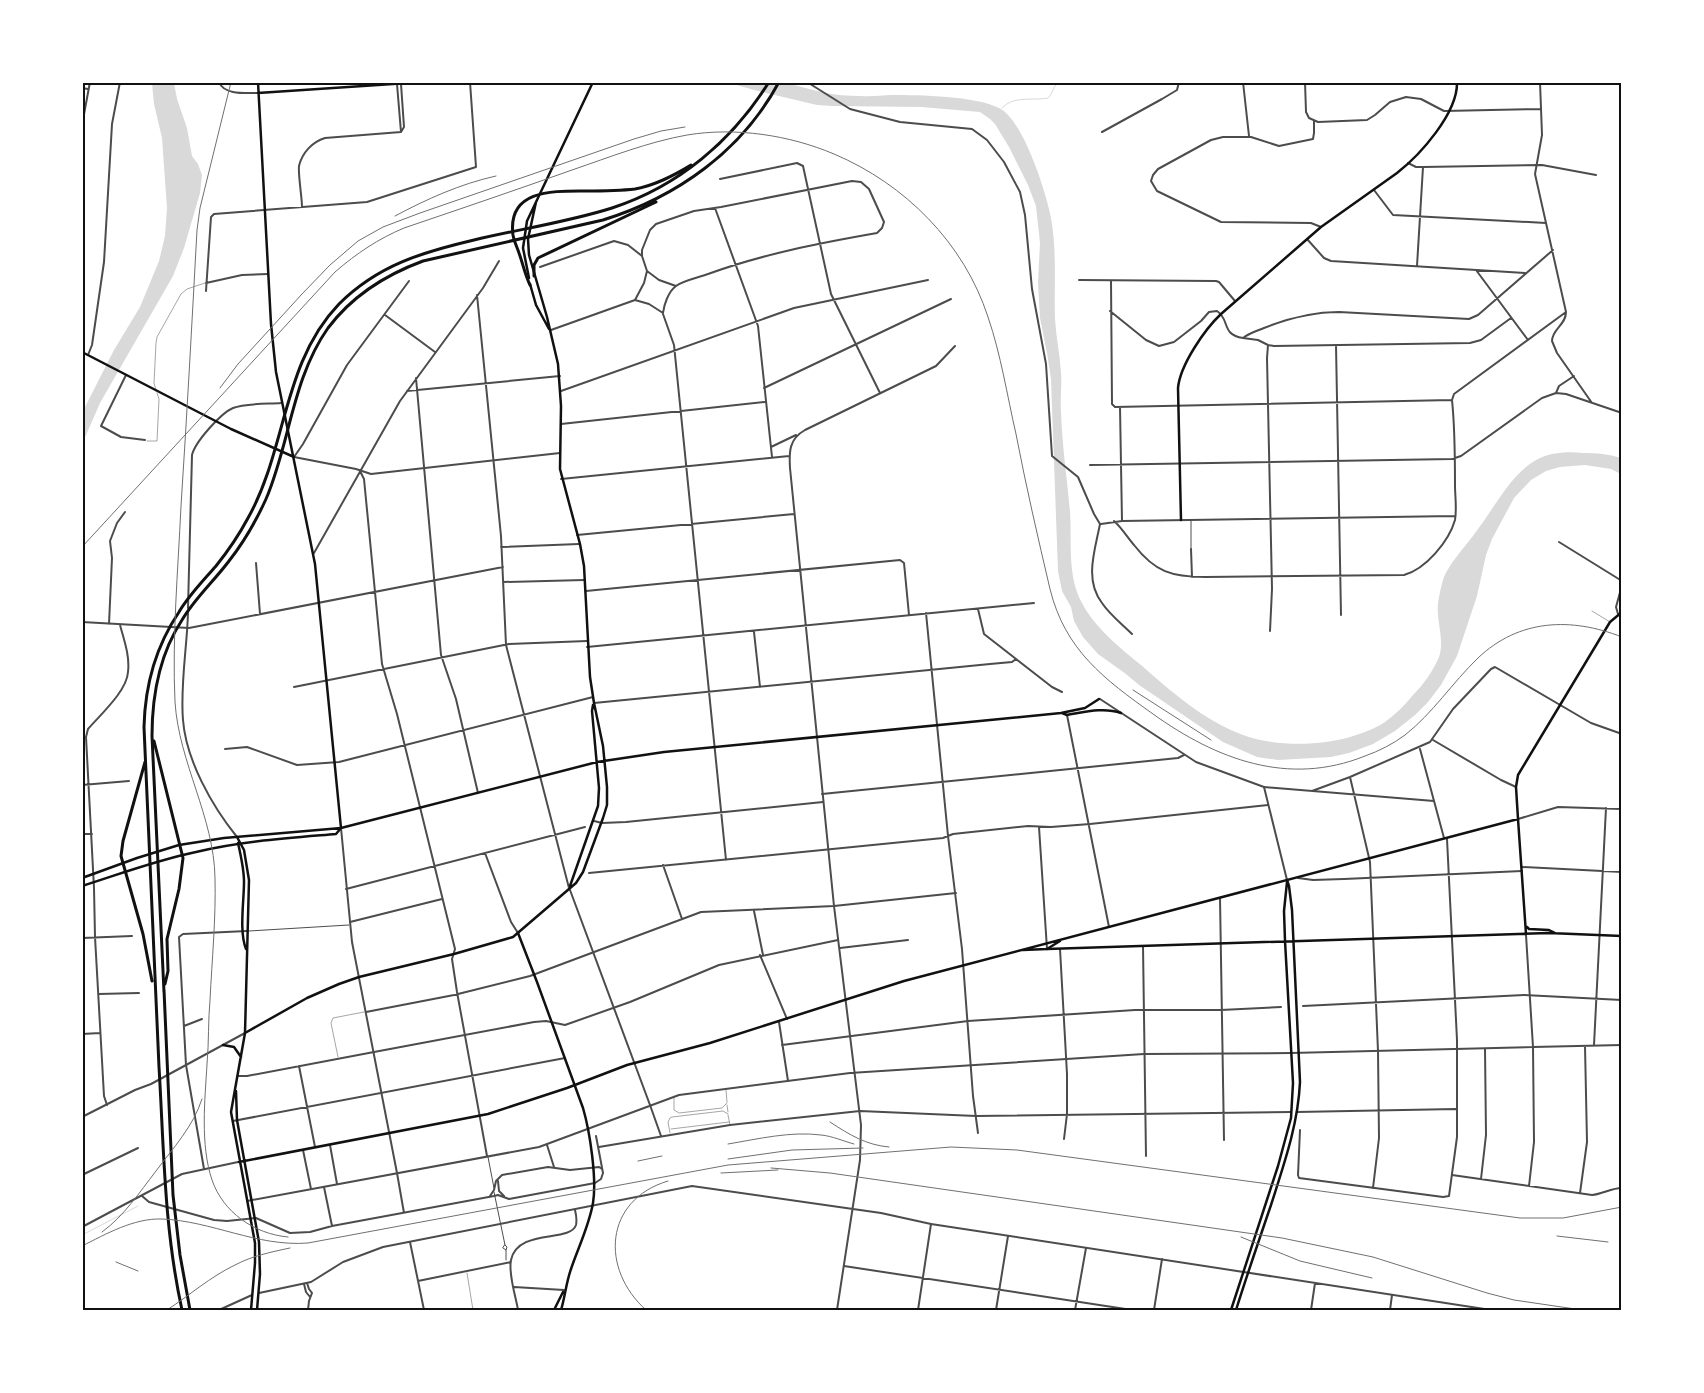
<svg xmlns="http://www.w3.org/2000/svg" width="1704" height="1393" viewBox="0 0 1704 1393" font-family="Inter,sans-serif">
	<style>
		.water { fill: #d9d9d9 }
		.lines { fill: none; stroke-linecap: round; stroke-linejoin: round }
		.stream { stroke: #d9d9d9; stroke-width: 1 }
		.service { stroke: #4c4c4c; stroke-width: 0.5 }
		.pedestrian { stroke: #4c4c4c; stroke-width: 1 }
		.minor { stroke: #4c4c4c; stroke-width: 2 }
		.tertiary { stroke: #4c4c4c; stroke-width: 2 }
		.secondary { stroke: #111; stroke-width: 2.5 }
		.primary { stroke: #111; stroke-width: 2.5 }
		.motorway { stroke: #111; stroke-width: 3 }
		.rail { stroke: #707070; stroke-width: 1 }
		.neatline { fill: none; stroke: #111; stroke-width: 2 }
	</style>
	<rect width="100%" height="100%" fill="#fff"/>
	<path class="water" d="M152,83h22l3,16 10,29 5,28 6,8 4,11 -2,18 -16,55 -11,28 -73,127 -17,39v-31l31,-61 26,-43 19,-46 6,-25 2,-28 -5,-70 -8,-34z
		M730,83c18,0 37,-3 55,0 12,2 25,7 37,9 13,3 26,4 39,4 10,1 21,-1 31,-1 27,0 84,1 107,13 24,11 47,84 52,110 6,33 3,68 4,101 1,18 5,36 6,54 1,12 -1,25 0,38 1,34 6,67 9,101 2,30 -3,64 12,91 13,25 38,45 59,62 31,27 62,55 102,70 41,15 104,11 142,-13 11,-8 20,-17 28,-27 11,-11 20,-24 26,-38 6,-17 -3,-36 -1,-54 1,-7 3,-16 5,-23 5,-16 25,-36 35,-51 20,-26 39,-68 74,-75 11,-2 21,-2 31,-1 13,0 26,1 38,5v16l-10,-5 -26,-4 -25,2 -14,4 -15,9 -17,18 -22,41 -6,16 -9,41 -20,60 -16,29 -13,17 -13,13 -20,16 -22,13 -24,9 -18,4 -53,3 -21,-3 -34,-15 -84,-57 -13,-11 -28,-20 -15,-17 -9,-16 -3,-14 -9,-16 -4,-20 -7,-192 -4,-26 -7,-35 -2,-35 2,-40 -4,-37 -8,-21 -19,-38 -14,-23 -5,-5 -10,-7 -58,-5 -90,-1 -15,-1 -63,-15z"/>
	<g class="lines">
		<path class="stream" d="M1002,108c12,-13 31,-7 46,-10 5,-5 5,-11 10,-16
			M82,1235l56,-29"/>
		<path class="service" d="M156,390l-2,-7 2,-40 1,-6 24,-43 6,-5 18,-6
			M147,441h10l2,-42 -2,-6
			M1592,611l18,11
			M338,1057l-7,-34 2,-5 31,-6
			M726,1090l1,12
			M674,1098v12l5,3 43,-5 5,-5
			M727,1105l1,7
			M728,1115l2,10
			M671,1129l58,-7
			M670,1133l-2,-11 2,-4 2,-1 51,-6 5,3
			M467,1273l6,37"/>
		<path class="pedestrian" d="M1191,521v28
			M249,931l100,-6
			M488,1157l6,31
			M494,1192l11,53
			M505,1245l2,2 -1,3 -3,-2z
			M506,1260v-10"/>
		<path class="minor" d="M807,82l43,27 50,13 72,7 15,11 17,22 16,30 5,23 7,74 14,75 6,92 26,21 16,37 6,10c-5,26 -16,56 2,79 8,12 20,21 30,31
			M1243,82l6,54
			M1305,82l1,30 3,6 9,4 49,-2 8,-5 15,-13 16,-5 15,2 23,12 97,-2
			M1540,82l2,53 -7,39 31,138c0,13 -14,17 -14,29l5,12 35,50
			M397,84l4,48
			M82,88l6,1
			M1314,121v12l-1,6 -34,7 -28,-9h-28l-12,3 -53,29 -5,6 -2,6 6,10 64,31 90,1 10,4
			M401,132l3,-5 -3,-43
			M1102,132l60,-33 15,-9 2,-8
			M1408,163l8,4h7l119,-2 54,10
			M720,179l77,-16 6,3 28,128 49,99
			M1374,190l19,25 153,8
			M302,207c0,-10 -4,-32 -3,-41 3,-13 13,-24 26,-28l76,-6
			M715,208l43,118 14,131
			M1307,239l17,19 7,3 194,12
			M1417,266l6,-99
			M540,267l74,-26 14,4 14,11
			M1476,270l52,70
			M647,271l12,9 17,6
			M1079,280l137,1 3,1 16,19
			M1111,281l1,123 3,3 337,-7
			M206,283l36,-8 26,-1
			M206,291l5,-74 3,-3 153,-12 109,-35 -6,-85
			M477,295l24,241 5,109 63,243
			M635,300l9,-17 3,-12 -5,-15v-6l8,-20 6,-6 38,-13 27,-4 131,-26 9,1 8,7 15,33 -2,6 -5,5c-57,10 -114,21 -169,41 -8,3 -26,7 -32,12 -8,6 -12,19 -13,27
			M1110,311l36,29 13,6 15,-4 27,-21 8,-9 8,-1c13,8 4,24 26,27 6,-5 14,-7 21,-10 25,-10 48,-16 75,-16l130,7 9,-4 75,-65
			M663,314l11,31 52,515
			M385,315l50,37
			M551,330l84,-30 14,4 14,9
			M1243,338l15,2 10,5 6,1 196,-3 11,-3 30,-22
			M1268,345l-1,13 5,231 -2,42
			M1336,345l5,270
			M88,355l4,-10 12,-83 8,-138 8,-42
			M126,375l-25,51 20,11 24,3
			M416,378l25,277 15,44 22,94
			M764,388l187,-89
			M407,391l153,-15
			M561,391l233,-83 134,-28
			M1556,393l3,-7 15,-10
			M1120,407l2,114
			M561,424l204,-22
			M771,447l25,-12
			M294,457l9,-13 44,-79 62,-84
			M1090,465l362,-6 9,-3 81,-58 14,-5 10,1 56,19
			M360,471l4,8 18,185 15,50 58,235 -3,10 5,33 30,164
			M561,479l228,-23
			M1114,521c8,7 13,16 20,24 21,27 38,32 71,32l199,-2c22,-6 45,-34 51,-55 2,-11 0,-24 0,-35 0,-28 0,-57 -3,-85l2,-6 112,-82
			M1101,524l21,-3 333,-5
			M577,535l217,-21
			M1559,542l63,39
			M501,547l78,-3
			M1191,549l1,28
			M314,553l86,-152 83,-113 16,-27
			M256,563l4,51
			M503,582l81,-2
			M586,591l314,-31 4,3 5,52
			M978,609l6,25 68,53 10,5
			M926,613l22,223 14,113 11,147 5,37
			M1618,614l-2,-7 6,-22
			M82,622l107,6 314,-61
			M109,624l3,-66 -2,-17 7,-18 8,-11
			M754,632l6,55
			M587,647l447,-44
			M294,687l215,-43 78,-3
			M594,703l396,-39 22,-2 4,-3
			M1067,715l42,212
			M817,737l-27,-269c-1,-16 -1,-29 15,-38l131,-64 19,-20
			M1433,740l68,40 15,7
			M225,749l22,-2 50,18 42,-3 254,-65
			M1420,749l24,89
			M1350,777l20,85 8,189 1,87 -6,50
			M82,785l47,-4
			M1264,787l170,14
			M1312,791l38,-14 80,-35 23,-33 38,-40 4,-2 96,56 31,11
			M822,794l356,-36 6,-3
			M1518,819l40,-12 64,2
			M594,821l8,2 24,-1 197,-20
			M1039,827l8,122
			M82,834h10
			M485,853l26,69 7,11
			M663,865l19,54
			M1522,867l100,5
			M589,873l354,-35 10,-4 75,-8 23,1 39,-3 178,-19
			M1298,878l15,2 31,-1 178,-8
			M346,889l239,-62
			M1220,898l4,242
			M754,911l9,44
			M350,922l92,-23
			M82,938l50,-2
			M1143,946l3,210
			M840,948l68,-8
			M1060,949l7,125v40l-3,25
			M760,955l27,64
			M99,994l40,-1
			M1303,1006l221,-11 98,5
			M366,1012l88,-17 76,-19 171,-64 133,-6 122,-13
			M779,1022l9,59
			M184,1026l18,-7
			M82,1034l18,-1
			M782,1045l186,-24 167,-11h86l60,-3
			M1594,1045l12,-237
			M299,1066l16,81
			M238,1076h9l127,-24
			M107,1105l-3,-9 -9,-159 -1,-49 -8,-151 2,-8c12,-14 39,-38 40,-57 2,-16 -4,-32 -8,-47
			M650,1105l11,31
			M1297,1112l159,-3
			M233,1121l332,-63
			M1300,1130l-2,45 1,3 144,19 6,-1 8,-59v-97l-10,-201
			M330,1145l7,39
			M547,1145l7,22
			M599,1147l131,-22 130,-14 116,5 315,-4
			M303,1150l8,39
			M204,1169l-18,-104 -7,-128 4,-3 64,-3
			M397,1173l7,40
			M82,1175l56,-27
			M1452,1175l140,20c11,-1 19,-7 30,-7
			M1481,1179l5,-44 -1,-86
			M498,1181l1,10 5,5
			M1529,1186l5,-44 -1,-95 89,-2
			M324,1187l8,39
			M1580,1193l7,-51 -2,-96
			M142,1196l7,6 65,18 13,1 29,-3 34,15 20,-1 22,-6 162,-30 4,-1 11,4 86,-16 6,-4 2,-6 -7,-37
			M490,1196l4,-6 2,-9 6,-6 46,-8 22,3 29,-3 3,2
			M410,1242l14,68
			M844,1266l288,44
			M418,1281l93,-19
			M307,1283l2,6 3,4 -3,8 -1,9
			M304,1284l2,8 4,5
			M514,1287l50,3
			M219,1310l33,-15
			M518,1310c-2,-13 -10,-36 -7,-50 7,-32 59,-17 65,-35 1,-5 0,-11 -1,-15
			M918,1310l13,-86
			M996,1310l12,-74
			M1075,1310l11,-62
			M1154,1310l8,-51
			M1390,1310l2,-15"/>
		<path class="tertiary" d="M219,82c5,13 26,11 38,11
			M82,125l8,-43
			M294,457l62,12 15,5 189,-21
			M188,608l4,-153c3,-13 29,-42 41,-47 12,-5 35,-4 48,-5
			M188,613c-1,35 -8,73 -5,107 3,40 29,86 54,117
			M1100,699l96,63 68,25 23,93
			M817,737l17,169 27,219 -1,35 -23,150
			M341,828l11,114 45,231
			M570,890l80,215
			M374,1052l160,-30 12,-1 19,4 65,-23 89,-37 119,-25
			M82,1117l53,-27 16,-6 94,-51
			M247,1201l292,-54 140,-52 171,-22 294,-19 147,-1 242,-6 -7,-112
			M82,1227l100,-53 56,-12
			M259,1293l52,-11 32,-20 40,-15 309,-61 189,27 50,11 560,86
			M1311,1310l4,-27"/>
		<path class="secondary" d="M258,82l13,242 5,48 39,192 26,264
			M258,93l165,-11
			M82,352l149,77 63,28
			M1518,819l8,115
			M237,837l7,13 5,30 -4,153
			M238,843c3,13 6,26 6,39 0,19 -5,50 2,67
			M1527,927l2,2 20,1 6,3
			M518,933l19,49 46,126c7,24 14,71 10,95 -4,23 -15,45 -22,66 -5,14 -6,28 -10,41
			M1047,949l502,-16 73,3
			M554,1310l9,-18
			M1231,1310l47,-144 13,-48 2,-35 -8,-142 -1,-30 3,-29
			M1236,1310c11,-35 23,-70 35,-105 13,-41 27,-80 29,-123l-8,-172 -3,-24 -2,-6"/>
		<path class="primary" d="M529,278l-6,-30 4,-27 66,-139
			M530,284l6,21 13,24
			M1181,520l-3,-132c2,-23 27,-59 43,-74l100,-87 76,-54c23,-18 61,-60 60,-91
			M1062,713l5,2c18,-3 37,-8 54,-2
			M82,878l55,-20 42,-13 45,-7 117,-10 256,-66 67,-10 397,-39 24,-5 14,-9
			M82,886c38,-12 75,-26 114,-34 46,-11 93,-14 140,-18l5,-6
			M570,886l28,-80 1,-18 -7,-77 1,-6
			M1023,950l24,-1 13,-8
			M223,1045l11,2 7,10
			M236,1091l1,29 22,122 1,32 -3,36
			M239,1162l249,-48 79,-26 60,-23 83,-22 194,-62 614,-162 -2,-32 2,-12 92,-153 12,-10
			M251,1310l4,-47v-20l-24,-131 14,-79 62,-35 32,-14 20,-7 95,-23 59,-17 63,-54 7,-11 20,-54 4,-13v-18l-4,-41 -9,-43 -4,-26 -6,-111 -4,-22 -20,-75 1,-63 -3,-42 -11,-47 -18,-62 -1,-16 8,-37"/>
		<path class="motorway" d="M534,276v-11l4,-7 118,-56
			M530,285c-5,-10 -7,-21 -11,-32 -2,-6 -5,-12 -6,-18 -6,-46 41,-44 72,-44 17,0 33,0 50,-2 21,-4 38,-13 56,-24
			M154,741l29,117 -4,31 -12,50 1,32 -3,13
			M145,762l-22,79 -2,15 22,78 9,47
			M164,990l9,205 7,60 10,55
			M164,992l-12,-256c0,-41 7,-81 30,-116 13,-22 32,-39 47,-59 15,-19 27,-40 37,-62 24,-56 26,-120 62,-171 24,-32 57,-53 95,-67l180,-41c74,-23 139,-69 176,-138
			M182,1310c-18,-82 -18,-160 -23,-243 -6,-114 -10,-227 -15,-340 1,-42 12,-81 35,-115 10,-17 24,-31 37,-46 12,-15 23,-31 32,-48 39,-69 34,-155 91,-214 39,-39 84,-52 135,-64 46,-11 94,-18 138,-32 67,-22 120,-67 157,-126"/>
		<path class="rail" d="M231,82l-31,126 -3,22c-5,92 -10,184 -16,276 -3,65 -9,131 -6,196 4,61 39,115 40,176 1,41 -3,81 -5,122 -2,21 -1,42 -3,64 -2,36 -7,80 5,116 11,32 42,54 76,57
			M395,216c32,-17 65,-32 101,-40
			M220,388l18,-24 64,-70 28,-29 28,-24 25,-14 37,-14 214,-74 27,-8 24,-4
			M82,547l253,-275c22,-19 43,-33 69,-44 56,-19 112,-38 168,-58 38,-13 76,-28 115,-35 49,-8 102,0 147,19 71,30 130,89 154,163 13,38 19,78 28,117 10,52 22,104 34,155 15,61 54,90 103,125 63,45 135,73 212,42 14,-5 28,-12 40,-21 28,-22 47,-52 73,-77 41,-39 93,-41 144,-21
			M1133,690l78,50
			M830,1122c20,13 36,23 59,25
			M728,1144c30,-5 63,-13 93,-9 11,1 22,6 33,9
			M728,1159l64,-9 71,-2
			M638,1161l24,-5
			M771,1168l59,5 452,65 91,19 114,36 27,7 68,10
			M721,1173l57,-3
			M102,1232c22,-16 37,-39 54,-61 17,-23 37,-44 46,-72
			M1557,1236l51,6
			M1241,1237l59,24 72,17
			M82,1246c24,-12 52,-28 80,-27 50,2 95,28 146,24l420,-78 223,-18 66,3 503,68h43l59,-11
			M116,1262l22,9
			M167,1310c23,-15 43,-33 68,-45 17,-9 36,-13 55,-17
			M646,1310c-46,-41 -42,-110 22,-129"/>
	</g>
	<rect width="1704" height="1393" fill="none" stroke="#ffffff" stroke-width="168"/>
	<rect x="84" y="84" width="1536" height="1225" class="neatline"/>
</svg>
